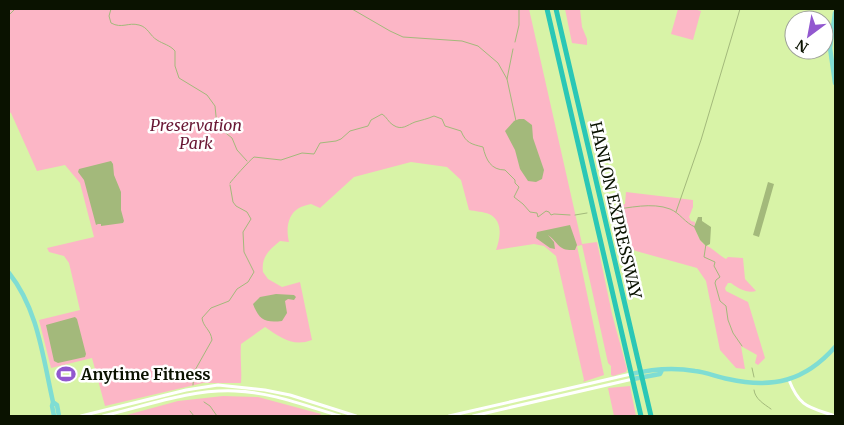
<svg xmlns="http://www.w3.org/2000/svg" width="844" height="425" viewBox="0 0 844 425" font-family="Merriweather,serif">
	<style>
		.green { fill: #fcb6c6 }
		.water { fill: #a3b97b }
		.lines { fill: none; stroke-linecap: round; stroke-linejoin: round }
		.stream { stroke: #a3b97b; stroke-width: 1 }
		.minor { stroke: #fff; stroke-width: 3 }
		.major { stroke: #7fddd3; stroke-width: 4.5 }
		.highway { stroke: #2ac7b6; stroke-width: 5 }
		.labels { text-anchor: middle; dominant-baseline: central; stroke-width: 5; stroke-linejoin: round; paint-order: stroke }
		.park-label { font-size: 16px; font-style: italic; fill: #691734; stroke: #fff }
		.street-label { font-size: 16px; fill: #0a1200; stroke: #fff }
		.poi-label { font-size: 16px; font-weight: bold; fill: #0a1200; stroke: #fff; text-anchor: start }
	</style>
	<rect width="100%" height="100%" fill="#d8f3a7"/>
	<path class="green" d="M9,9h520l53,235 15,-2 15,72 15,55 -1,3 -13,4 -2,-1v-9l-3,-3 -26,-118 -5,1 27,129 -21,7 1,-2 -28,-124 -12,-10 -10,-2 -38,6c4,-11 8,-29 -7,-36 -5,-2 -14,-3 -20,-4l-8,-30 -14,-13 -36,-5 -57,15 -34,31 -9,-4c-4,1 -9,2 -12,4 -12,7 -13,22 -10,34l-9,-1c-11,9 -19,16 -17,31l5,7 14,8 18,-5 12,58c-19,7 -31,-2 -47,-13l-24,17c-1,14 1,26 0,39h-38l-98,23 -13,-48 -41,10 -12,-48 41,-10 -11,-47 -5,-7 -15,-4 -2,-4 47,-11 -14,-54 -15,-18 -28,6 -26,-58 -2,-1z
		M565,9h15l2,18 5,12v6l-15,-2z
		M678,9h16l7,2 -8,29 -22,-6z
		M626,192l67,8v7l-4,10 2,4 4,1c-1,6 4,19 10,23 2,1 5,2 7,4 5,3 8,7 14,10l2,-2 15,1 2,21 11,12c-8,3 -19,-3 -25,-8h-3l-3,5 1,3 22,11 17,56 -7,7 -3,-2 2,-8 -16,-9 4,23 -9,-1 -16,-18 -14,-69 -9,-13 -61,-17 -12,-6 -12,-33 6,-6 7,-2z
		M630,386l6,30h-22l-6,-28z
		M223,396l35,1 63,17 -1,2h-197l55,-15z"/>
	<path class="water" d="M519,119h5l8,6 1,13 11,32 -2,9 -6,3 -8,-1 -8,-12 -5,-19 -10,-19 9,-10z
		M111,161l2,3 1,11 7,17v18l3,11 -1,2 -22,3v-2h-3l-2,1 -12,-45 -6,-8 1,-3z
		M768,182l6,2 -15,53 -6,-2z
		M698,217h4v4l9,6 -1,17 -4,2 -6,-6 -6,-13z
		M570,225l7,20 -2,5c-17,1 -15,-6 -27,-15l6,7 1,7 -5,-1 -14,-10 1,-6z
		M276,294l18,1 2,2 -2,3 -6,-1 -3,2 2,12 -5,8c-17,2 -23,-1 -29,-17l7,-7z
		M75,317l2,2 9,35 -1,3 -27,6 -4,-2 -8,-36z"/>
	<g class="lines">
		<path class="stream" d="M111,9l-2,7 2,7c11,6 17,-1 28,2 9,2 11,11 18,15 6,4 13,5 18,11v15l4,12 28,17 8,11 2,20 15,12 5,12 10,11
			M352,9l38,22 13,6 59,4 16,5 20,17 9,16 9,42
			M9,15l6,-6
			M515,42l4,-17v-16
			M507,79l6,-30
			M230,183c1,-2 20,-23 24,-26l27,3 21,-7 12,1 6,-11 16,-2 5,-2 9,-8 18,-5 3,-6 11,-6c5,3 6,8 11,11 9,6 14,0 22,-3 7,-2 12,-3 19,-6l8,3 3,7 16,5c5,12 10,13 22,16 3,13 8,23 22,23l10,10v3l4,4 -5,10 9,7 7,8 7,1 1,4 8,-6 3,1 2,3 3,-1 16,1
			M611,210c18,-2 41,-8 59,-1 10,4 15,14 25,18
			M676,212l25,-72 39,-131
			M575,215l12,-2
			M706,244l-2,13 11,5 -1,4 6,11 -4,3 -1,3 5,18 6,5 2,14 5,13 9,13
			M752,368l2,9
			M193,385l1,-13 18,-32c-1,-10 -9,-13 -10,-22l9,-10 18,-7 8,-12 11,-7 6,-10 -10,-20 -1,-20 8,-13 -4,-7 -11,-6 -3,-4 -3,-17
			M754,390c1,9 10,14 17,19
			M204,402l6,4 7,10
			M190,411l4,5"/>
		<path class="minor" d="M789,380c11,28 20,27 46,36
			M81,416l105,-26 32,-5 47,5 25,5 66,21
			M103,416c43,-10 88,-27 132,-25 36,1 71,15 105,25
			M449,416l182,-42
			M473,416l160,-37"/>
		<path class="major" d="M835,13l-5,35 5,35
			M9,273c29,36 34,85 44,129l4,3 2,11
			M631,374c21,-5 42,-7 64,-3 11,1 22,6 33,8 45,10 77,2 107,-32
			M633,379l27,-5 2,-4
			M53,402l-1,4 2,10"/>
		<path class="highway" d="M547,9l94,407
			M556,9l95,407"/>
	</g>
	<defs>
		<g id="stadium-bare" transform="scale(1.5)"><path d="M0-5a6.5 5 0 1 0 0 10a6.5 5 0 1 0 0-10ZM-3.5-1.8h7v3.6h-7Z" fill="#9258cf" stroke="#fff" stroke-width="2.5" paint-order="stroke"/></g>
	</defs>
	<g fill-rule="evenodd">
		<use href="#stadium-bare" x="66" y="374"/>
	</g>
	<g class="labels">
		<g class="park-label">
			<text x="196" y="125">Preservation<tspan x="196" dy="18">Park</tspan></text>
		</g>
		<g class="street-label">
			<text transform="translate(616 210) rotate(77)">HANLON EXPRESSWAY</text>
		</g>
		<g class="poi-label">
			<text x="81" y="374">Anytime Fitness</text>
		</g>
	</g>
	<rect width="844" height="425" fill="none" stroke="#0a1200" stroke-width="20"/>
	<g transform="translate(809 35) rotate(212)"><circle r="24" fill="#ffffff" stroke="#9da099"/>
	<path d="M0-4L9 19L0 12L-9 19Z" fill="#9258cf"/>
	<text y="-8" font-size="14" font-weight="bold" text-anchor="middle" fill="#0a1200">N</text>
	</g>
</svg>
